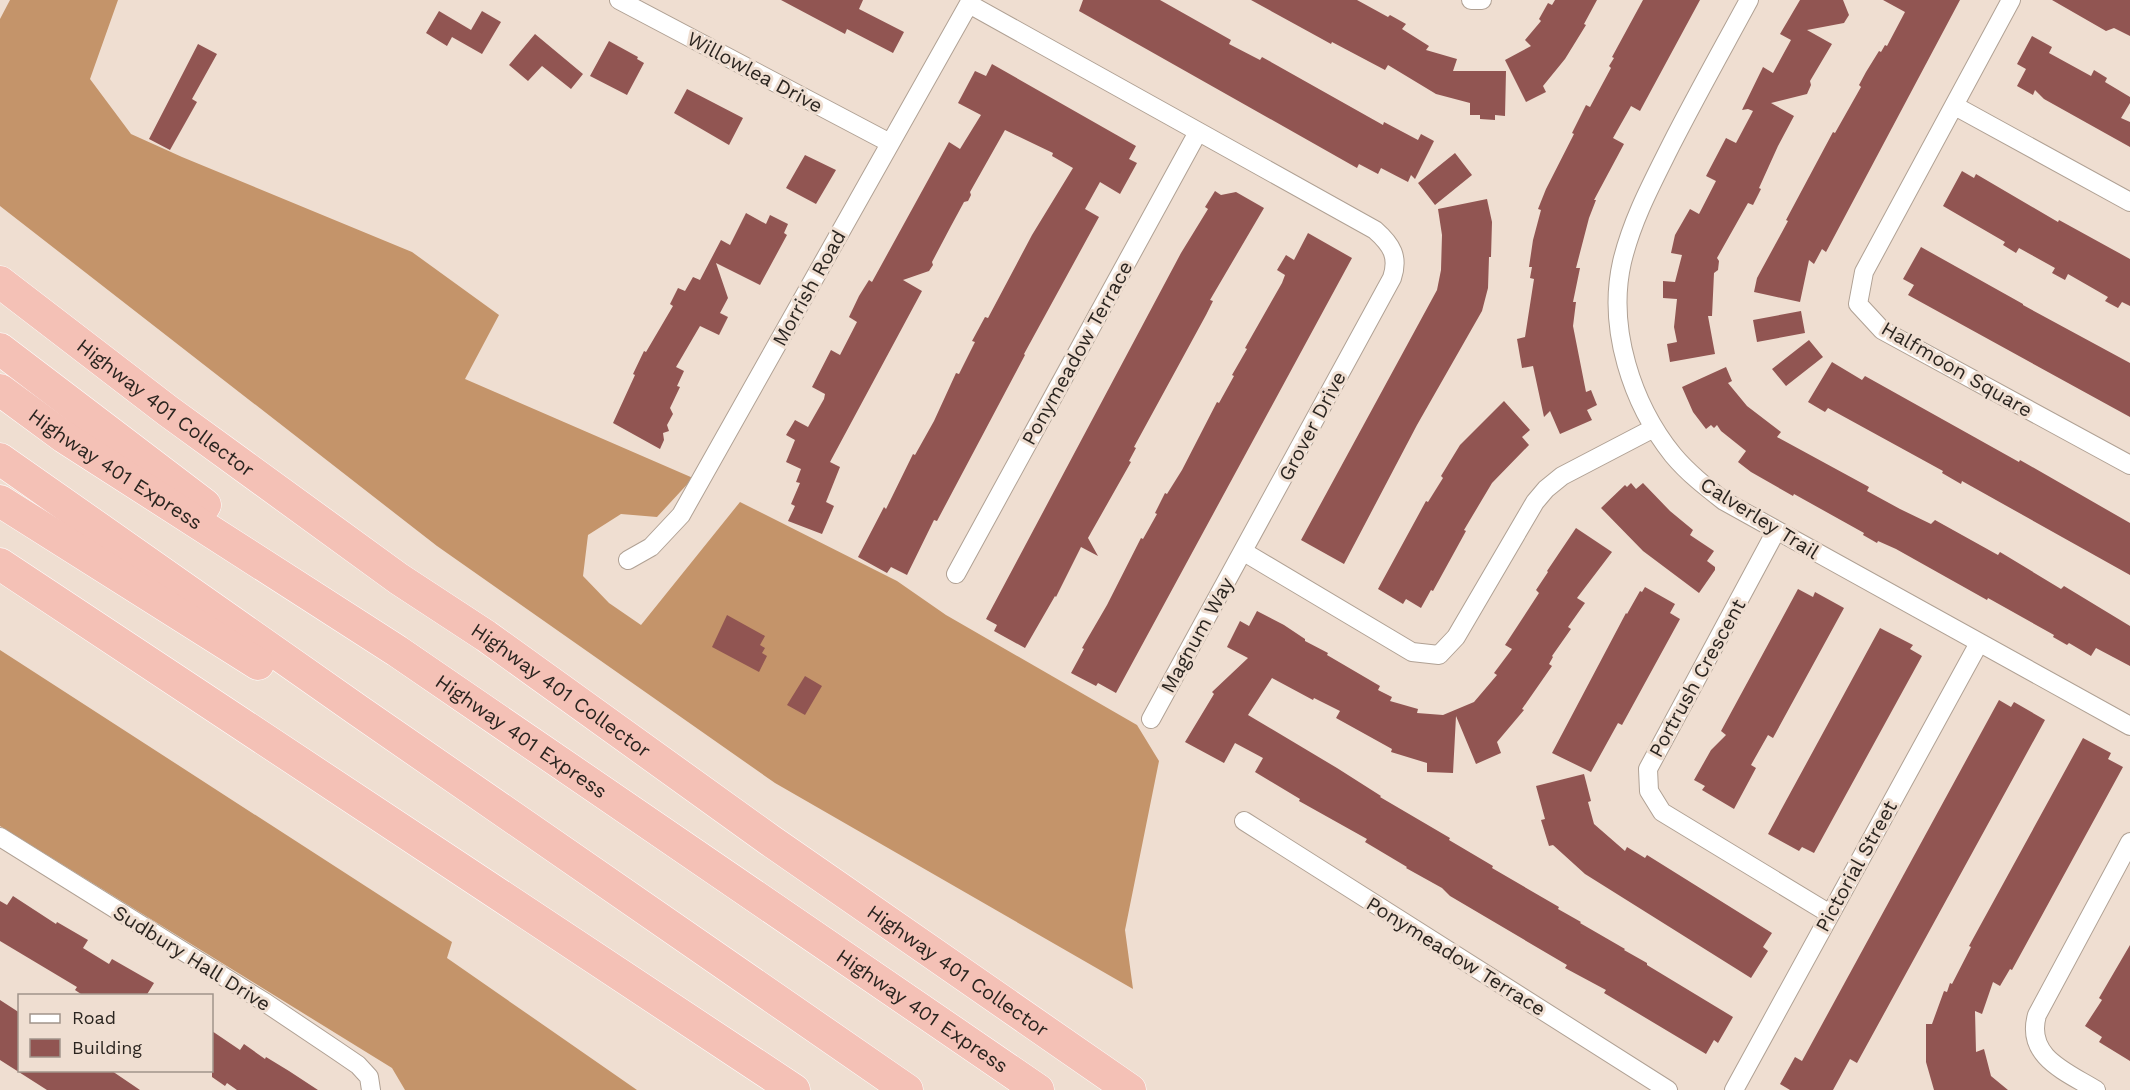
<svg xmlns="http://www.w3.org/2000/svg" width="2130" height="1090" viewBox="0 0 2130 1090" font-family="'Work Sans',sans-serif">
	<style>
		.forest { fill: #c4946a }
		.building { fill: #915552 }
		.lines { fill: none; stroke-linecap: round; stroke-linejoin: round }
		.street-casing { stroke: #b0a194; stroke-width: 20 }
		.highway-casing { stroke: #fff; stroke-width: 33 }
		.street { stroke: #fff; stroke-width: 18 }
		.highway { stroke: #f4c1b6; stroke-width: 32 }
		.labels { text-anchor: middle; dominant-baseline: central; stroke-width: 6; stroke-linejoin: round; paint-order: stroke }
		.street-label { font-size: 20px; fill: #2b2520; stroke: #efded1 }
	</style>
	<rect width="100%" height="100%" fill="#efded1"/>
	<path class="forest" d="M10,0h108l-28,79 41,55 51,23 230,95 87,63 -34,64 228,99 -36,39 -36,-3 -33,21 -5,41 26,27 32,22 99,-123 157,79 49,34 191,110 22,36 -34,169 8,59 -358,-206 -338,-237 -437,-340v-187z
		M0,650l452,292 -5,16 190,132h-232l-13,-22 -392,-242z"/>
	<path class="building" d="M781,0h82l-4,9 45,23 -11,21 -46,-24 -2,5z
		M1083,0h77l71,40 -2,4 31,16 2,-3 121,68 1,-3 34,18 3,-6 13,7 -19,38 -4,-4 -3,7 -27,-14 -3,6 -19,-10 -2,4 -278,-157z
		M1251,0h106l31,17 2,-2 16,9 -4,5 27,17 -3,4 31,9 -4,12h53l-1,45 -10,-1v5l-15,-1v-4h-10v-12l-34,-9 -48,-29 -3,5 -53,-28 -1,2 -9,-5z
		M1555,0h42l-13,24 2,1 -21,34 -22,27 3,6 -20,10 -21,-42 26,-14 -6,-6 16,-19 -2,-2 9,-16 4,2z
		M1643,0h57l-60,111 -9,-5 -1,2 -17,30 11,6 -30,56h2l-7,18 -13,50h4l-7,34h3l-3,24 13,66 5,-2 6,15 -10,5 5,10 -32,14 -10,-23 -6,6 -11,-51 -11,2 -5,-29 8,-2 9,-58 -4,-1 2,-11h-3l4,-27 8,-30 -3,-1 8,-20 28,-55 -2,-1 14,-28 4,2 21,-39 -2,-2 5,-8 -2,-1z
		M1800,0h43l6,15 -5,8 -37,7 25,14 -22,37 1,4 -4,9 -36,9 23,13 -16,30 -19,42 2,1 -8,16 -5,-2 -31,55 2,3 -1,9 -4,3 -2,43h-4l7,38 -45,8 -3,-18 10,-2 -3,-15 3,-28 -14,-1v-17l12,1 7,-27 -11,-2 4,-18 15,-26 9,5 17,-33 -10,-5 20,-38 10,5 17,-32 -5,-2 -6,1 21,-43 10,6 18,-33 -11,-6z
		M1883,0h77l-134,252 -4,-3 -8,15 -5,-4 -9,42 -46,-10 3,-14 31,-57 -2,-1 47,-88 2,1 26,-46 -2,-2 7,-13 13,-21 2,1 4,-7 2,1 18,-34z
		M2052,0h78v36l-16,-8 -8,3z
		M439,11l32,19 11,-19 19,11 -19,32 -30,-17 -5,9 -21,-13z
		M535,34l48,40 -12,15 -29,-23 -14,15 -19,-16z
		M2032,36l20,11 -3,6 42,23 3,-6 13,8 -2,4 25,15v6l-9,15 9,4v25l-86,-48 -9,-9 -2,5 -16,-9 9,-17 -9,-5z
		M609,41l29,16 -1,2 7,4 -17,32 -37,-19z
		M198,44l19,10 -25,45 5,3 -27,48 -21,-11z
		M992,64l144,82 -7,13 8,4 -17,31 -20,-12 -15,27 14,8 -75,137 1,1 -88,166 -3,-1 -27,55 -16,-8 -4,6 -29,-16 26,-50 2,2 27,-55 2,1 19,-34 22,-48 3,1 16,-32 -3,-1 13,-24 3,1 44,-83 41,-67 -21,-12 1,-3 -48,-23 -35,62 1,3 -3,6 -4,1 -13,24 -19,36 1,3 -4,6 -26,9 19,11 -92,171 10,5 -14,35 8,4 -12,28 -34,-13 7,-15 -4,-2 9,-21 -4,-1 5,-13 -15,-7 9,-22 -9,-5 9,-15 13,7 16,-28 1,-5 -13,-7 19,-37 9,5 17,-33 -8,-5 10,-21 10,-16 3,2 77,-140 11,7 21,-34 -23,-12 17,-32 11,5z
		M687,89l56,29 -14,27 -55,-32z
		M1455,153l17,22 -37,30 -17,-22z
		M805,155l31,15 -20,34 -30,-16z
		M1962,171l12,7 2,-4 82,48 1,-2 71,39v47l-8,-4 -4,6 -13,-7 3,-4 -40,-23 -3,6 -13,-7 3,-5 -36,-20 -3,5 -13,-8 2,-3 -62,-36z
		M1215,191l6,4 15,-3 28,16 -54,92 3,1 -7,14 -72,132 2,1 -7,13 2,1 -43,76 10,18 -17,-9 -25,50 -1,-1 -30,52 -31,-17 3,-6 -11,-6 195,-366 27,-44 -3,-2z
		M1487,199l5,23 -1,35h-2l-1,31 -6,23 -65,114 -73,139 -43,-24 136,-250 4,-20 1,-35 -4,-26z
		M746,213l20,11 4,-9 18,9 -4,9 3,2 -27,50 -44,-22 12,35 -8,15 8,4 -9,18 -19,-9 -24,41 8,4 -7,15 3,1 -10,21 3,6 -6,11 2,6 -6,2 1,7 -4,9 -47,-26 22,-48 -2,-1 11,-23 2,1 27,-46 -3,-2 8,-16 7,3 8,-14 7,3 21,-40 9,5z
		M1308,233l44,25 -236,435 -18,-10 -2,3 -25,-13 13,-24 -2,-1 25,-43 34,-67 2,1 14,-25 -2,-1 10,-20 2,1 15,-24 35,-68 2,1 15,-27 -2,-1 15,-26 -2,-1 37,-65 3,-8 -8,-5 9,-15 8,5z
		M1921,247l102,57v1l107,58v54l-222,-122 6,-10 -11,-6z
		M1801,311l4,22 -48,9 -4,-22z
		M1809,340l14,17 -37,29 -14,-17z
		M1832,362l30,18 3,-4 154,86 1,-2 110,63v52l-168,-94 -1,3 -19,-11 1,-2 -115,-63 -3,4 -17,-10z
		M1726,367l6,14 -4,2 19,23 34,26 -4,5 92,50 -2,4 33,18 31,15 4,-4 63,35 2,-3 61,37 3,-3 66,40v40l-34,-18 -5,8 -22,-13 -2,2 -14,-8 1,-2 -66,-37 -1,2 -91,-51 -18,-8 -1,2 -14,-8 1,-2 -70,-39 -1,2 -42,-24 -13,-10 8,-11 -25,-20 -4,-6 -3,3 -3,-3 -5,4 -13,-17 -11,-25z
		M1504,401l26,29 -8,7 7,8 -37,38 -28,47 2,1 -33,60 -2,-1 -10,18 -15,-9 -3,5 -25,-15 48,-88 2,1 15,-24 -2,-2 19,-31z
		M1631,483l5,6 7,-6 27,28 23,19 -3,5 24,16 -7,10 8,6v3l-16,23 -56,-42 -42,-43 24,-23 2,2z
		M1576,528l36,24 -35,46 8,5 -17,24 3,2 -19,27 1,1 -4,7 3,2 -30,43 2,1 -27,32 4,11 -25,11 -20,-48 -3,57 -26,-1v-9l-36,-11 1,-3 -56,-31 4,-7 -26,-13 -1,2 -41,-22 -24,37 89,53 44,28 -1,1 70,41 -1,2 44,26 -1,2 67,39 -1,2 23,13 -1,1 45,26 -1,1 23,13v2l86,52 -15,26 -4,-3 -8,14 -102,-61 2,-3 -41,-22 2,-3 -117,-69 -8,-8 -36,-20 1,-1 -42,-25 2,-3 -68,-38 1,-2 -45,-27 8,-14 -28,-15 -11,20 -39,-21 29,-48 -2,-2 36,-34 -21,-11 13,-26 9,5 8,-15 27,14 21,14v2l23,12 -1,2 53,31 -2,4 14,7 -2,4 28,8 -1,4 26,2 31,-13 23,-27 -3,-2 18,-24 -7,-4 34,-52 -3,-3 12,-18 -1,-1z
		M1645,587l30,17 -5,9 10,6 -58,106 -4,-2 -27,49 -39,-19 74,-140 1,1 13,-23 2,1z
		M1798,589l15,8 2,-5 29,16 -71,130 -5,-3 -17,30 5,3 -22,41 -32,-19 3,-4 -11,-6 17,-30 15,-15 -5,-4z
		M727,615l38,21 -5,9 5,3 -3,5 5,3 -8,16 -47,-25z
		M1880,628l33,17 -3,4 12,7 -108,197 -12,-6 -3,4 -31,-17z
		M805,676l17,10 -17,29 -18,-10z
		M1999,700l12,7 3,-5 31,18 -188,343 -7,-4 -17,31h-43l-10,-6 15,-27 7,4z
		M2083,738l28,15 -3,6 15,8 -111,203 -2,-1 -10,17 -7,-4 -11,32 -7,-3 1,41 8,-3 7,27 17,14h-74l-8,-28v-38h6l12,-33 3,1 3,-9 2,1 19,-37 -2,-1z
		M1584,774l7,27 -3,1 6,22 31,27 2,-4 18,11 2,-3 125,78 -9,14 5,4 -17,27 -166,-104 -32,-29 -4,1 -8,-26 4,-1 -9,-33z
		M13,896l43,28 1,-2 31,18 -5,8 26,16 3,-5 42,24 -8,13h-62l-9,-6 2,-3 -77,-46v-40l7,4z
		M2130,945v116l-31,-19 3,-5 -17,-11 17,-26 -3,-2z
		M0,1000l20,13v58h92l28,19h-93l-47,-30z
		M212,1031l28,19 4,-6 21,15 1,-2 23,14 29,19h-81l-10,-7 -2,3 -13,-9z"/>
	<g class="lines">
		<g class="street-casing">
			<path id="street" d="M619,0l271,143
				M1471,0h11
				M1749,0c-26,48 -53,96 -78,145 -19,38 -39,75 -49,117 -15,66 10,142 51,193 15,18 33,32 51,46l406,225
				M2011,0l-147,272 -6,32 24,26 248,135
				M969,4l406,226c17,15 24,27 17,48l-241,441
				M1955,106l175,96
				M1776,531l-128,238 1,22 13,21 168,102
				M1244,552l168,100 27,3 17,-18 79,-135 11,-13 16,-13 92,-48
				M628,560l23,-13 30,-32 290,-515
				M956,574l242,-442
				M1244,821l424,269
				M0,837l266,166 70,47 22,15 11,12 2,13
				M1734,1090l245,-447
				M2096,1090c-29,-18 -71,-33 -59,-75l93,-173"/>
		</g>
		<g class="highway-casing">
			<g id="highway">
				<path id="s1" d="M0,282l168,129 231,168 87,57 285,205 359,249"/>
				<path d="M0,349l205,156"/>
				<path id="s2" d="M0,390l64,47 333,214 641,439"/>
				<path d="M0,459l359,252 548,379"/>
				<path d="M0,501l258,163"/>
				<path d="M0,564l794,526"/>
			</g>
		</g>
		<use href="#street" class="street"/>
		<use href="#highway" class="highway"/>
	</g>
	<g class="labels">
		<g class="street-label">
			<text transform="translate(755 72) rotate(28)">Willowlea Drive</text>
			<text transform="translate(809 288) rotate(-61)">Morrish Road</text>
			<text transform="translate(1077 353) rotate(-61)">Ponymeadow Terrace</text>
			<text transform="translate(1957 369) rotate(30)">Halfmoon Square</text>
			<text stroke="none"><textPath href="#s1" startOffset="208">Highway 401 Collector</textPath></text>
			<text transform="translate(1312 426) rotate(-62)">Grover Drive</text>
			<text stroke="none"><textPath href="#s2" startOffset="140">Highway 401 Express</textPath></text>
			<text transform="translate(1760 518) rotate(32)">Calverley Trail</text>
			<text transform="translate(1197 635) rotate(-61)">Magnum Way</text>
			<text transform="translate(1697 678) rotate(-61)">Portrush Crescent</text>
			<text stroke="none"><textPath href="#s1" startOffset="694">Highway 401 Collector</textPath></text>
			<text stroke="none"><textPath href="#s2" startOffset="626">Highway 401 Express</textPath></text>
			<text transform="translate(1856 866) rotate(-61)">Pictorial Street</text>
			<text transform="translate(1456 956) rotate(32)">Ponymeadow Terrace</text>
			<text transform="translate(192 958) rotate(32)">Sudbury Hall Drive</text>
			<text stroke="none"><textPath href="#s1" startOffset="1180">Highway 401 Collector</textPath></text>
			<text stroke="none"><textPath href="#s2" startOffset="1112">Highway 401 Express</textPath></text>
		</g>
	</g>
	<rect x="18" y="994" width="195" height="78" fill="#efded1" stroke="#a1948a" stroke-width="1.5"/>
	<rect x="30" y="1014" width="30" height="9" fill="#ffffff" stroke="#a1948a" stroke-width="1.5"/>
	<text x="72" y="1024" font-size="18" fill="#2b2520">Road</text>
	<rect x="30" y="1039" width="30" height="18" fill="#915552" stroke="#a1948a" stroke-width="1.5"/>
	<text x="72" y="1054" font-size="18" fill="#2b2520">Building</text>
</svg>
